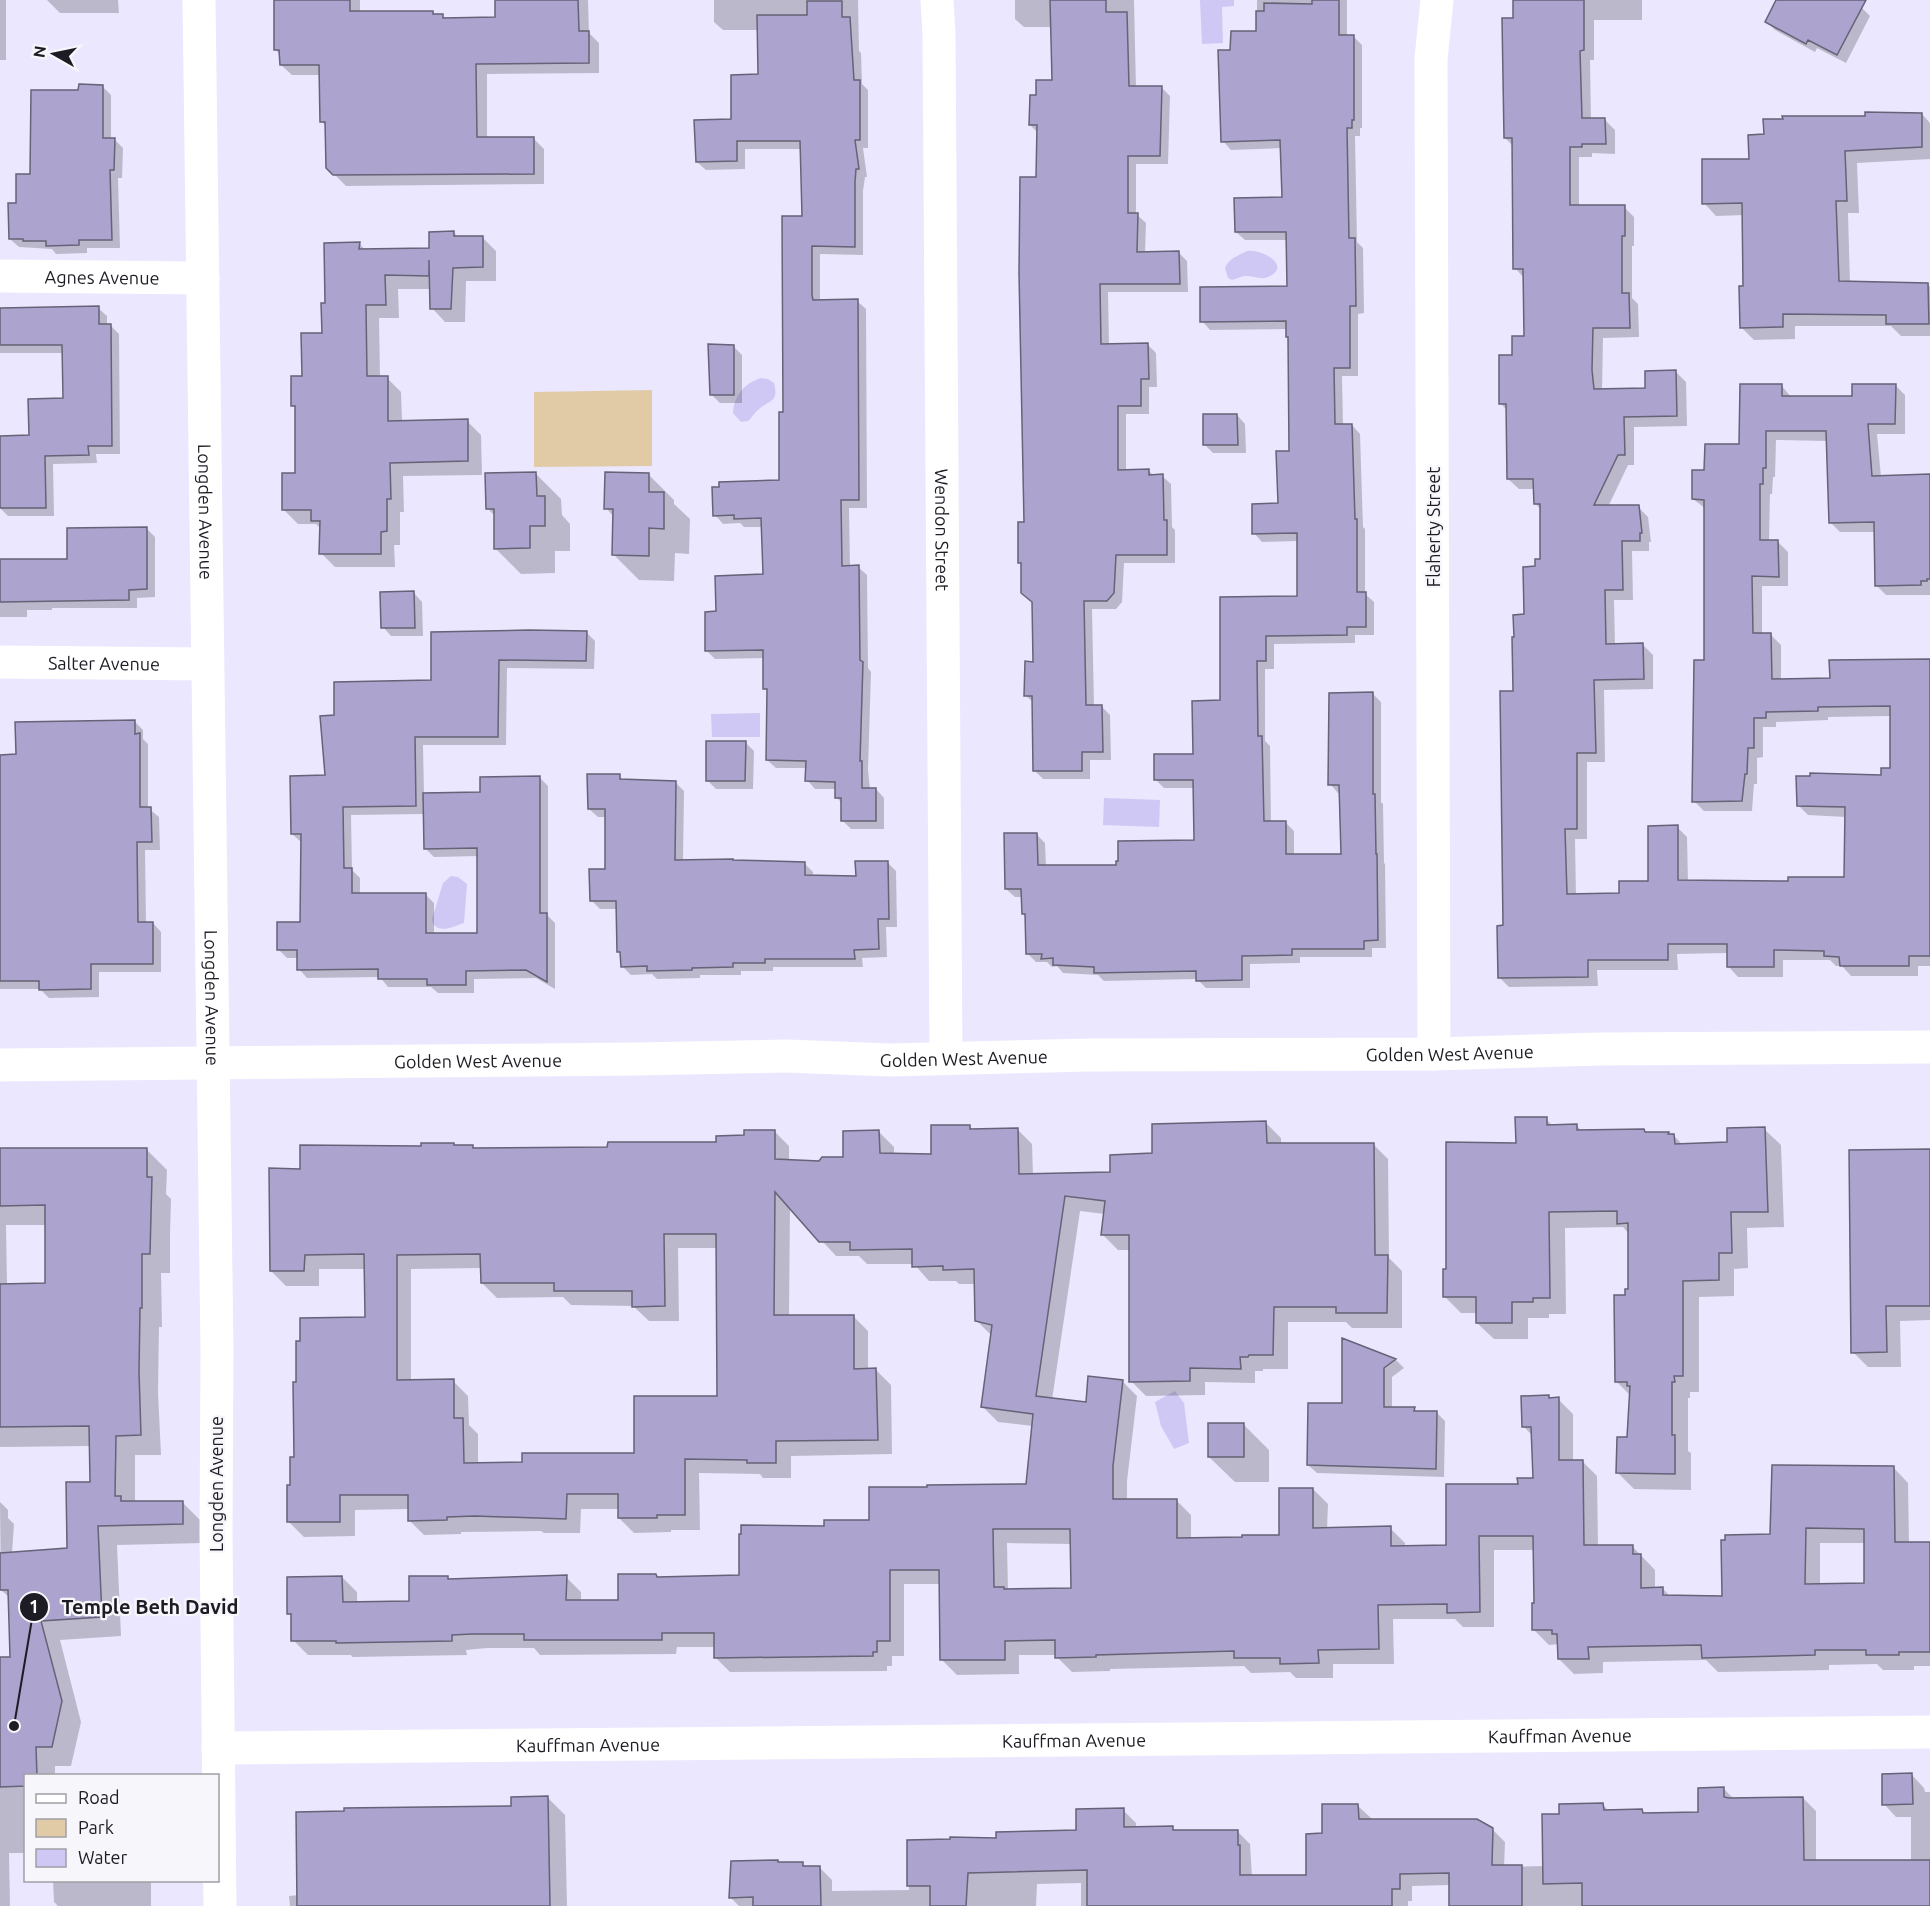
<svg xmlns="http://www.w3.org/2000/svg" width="1930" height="1906" viewBox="0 0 1930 1906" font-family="Ubuntu,sans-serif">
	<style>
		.green { fill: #e1cba7 }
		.water { fill: #d0c8f4 }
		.shadow { fill: #0003; fill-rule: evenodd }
		.building { fill: #aca4cf; stroke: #666277; stroke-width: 1.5; fill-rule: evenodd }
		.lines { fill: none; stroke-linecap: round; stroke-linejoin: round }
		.minor { stroke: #fff; stroke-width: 33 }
		.labels { text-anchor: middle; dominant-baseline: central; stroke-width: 4.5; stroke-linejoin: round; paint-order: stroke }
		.street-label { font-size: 18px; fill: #1d1c24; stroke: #f7f7fb }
		.leader { fill: none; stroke: #1d1c24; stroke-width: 2 }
		.callout-dot { fill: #1d1c24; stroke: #f7f7fb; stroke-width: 2 }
		.mark-label { font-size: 18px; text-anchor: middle; font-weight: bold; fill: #fff }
		.callout-label { font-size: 20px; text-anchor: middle; font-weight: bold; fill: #1d1c24; stroke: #f7f7fb; stroke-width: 4.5; stroke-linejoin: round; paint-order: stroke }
	</style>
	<rect width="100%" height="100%" fill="#ebe7fe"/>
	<path class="green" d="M652,390v76l-118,1v-75z"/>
	<path class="water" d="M1200,0h34v6l-12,1 1,36 -21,1z
		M1247,251c15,-2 44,14 23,25 -8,5 -15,0 -24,0 -5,0 -9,3 -14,4l-4,-2 -3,-10c4,-10 13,-12 22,-17z
		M761,378l7,1 6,4c5,20 -4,16 -16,27 -4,3 -6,8 -10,11l-7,1 -8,-9c1,-18 12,-30 28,-35z
		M760,713v24h-48l-1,-23z
		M1104,798l56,2 -1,27 -56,-2z
		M451,876l7,1 9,7 -3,39c-10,3 -23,11 -31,1l-1,-5 11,-36z
		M1175,1391l9,12 5,40 -15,6 -13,-23 -6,-24z"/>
	<path class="shadow" d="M0,0h6v60h-6z
		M47,0h71l1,13h-59z
		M275,0h85v13l73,-1 3,3h6l5,5 49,-1v-19h92l1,33 10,10v30l-112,1v65l46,-1 11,11v35l-198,2 -19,-19 -1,-41 -5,-5v-46h-29l-11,-10v-10l-5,-5z
		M714,0h144l1,51 2,2 1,31 6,6v58h-5l4,29h-2l-2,14v64l-43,-1v47h37l9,8 1,199h-18l1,59h8l9,8 1,93 3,4 -3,98 2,19h6l8,9v31h-33l-9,-9v-17l-6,-6v-8h-21l-8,-9v-12h-31l-9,-8 2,-68 -5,-4 1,-30 -50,1 -8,-8 11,-38 46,-37 -1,-49h-19l-4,-4 -17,1 -8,-9 66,-33 3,-68 19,-196 -1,-69h-57v20l-39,1 -9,-8 35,-41 27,-45v-46h-36l-9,-8z
		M1015,0h119l2,88 25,-1 9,9 -2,68h-32v50l10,9 -1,30h34l8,8 1,31h-80l1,53h39l8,8 1,34h-8v27h-23v57h23l5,5h8l9,8 1,43 3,3v33h-51l-2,39 -6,7h-24l2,98h8l8,8 1,45h-21v19h-47l-9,-9v-67l-9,-8 9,-31 -1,-61 -10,-37 -3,-3 5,-40 13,-390 -8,-8 8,-29 15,-15 -1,-54h-28l-9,-8z
		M1257,0h90v37h7l8,8v83h-2v8h-5l2,106 6,6 1,65 -6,1v62h-16l1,50 9,-1 8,9 3,93 2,2v65l9,8v33h-19v8l-81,1v25h-9v72l5,5 1,77h15l8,8v25h48l-1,-63h-3l-8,-9 42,-91 9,9v100l2,2 1,59 1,1 1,84h-14v9h-72v6l-50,1v24h-44l-9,-9 -93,2 -6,-6 -35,-2 -6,-7 -5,1 -5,-5h-11l-9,-9v-36l-4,-3v-17h-8l-9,-8 31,-54 8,8 1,24 71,-1 79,-25 -2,-53h-30l-9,-9 40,-23 27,-54 -1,-104 78,-1v-56l-37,1 -8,-9 26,-28 10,-53v-113l-3,-2 1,-8 -78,1 -8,-9 87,-33 -1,-48h-43l-9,-8 47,-33 -1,-51 -51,2 -8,-9 9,-90 25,-18z
		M1514,0h128v20h-48v40h-4l1,60h14l10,10v24l-23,-1v4h-13v50h45l10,10v29h-2v52l6,6 1,33 -36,1 -1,52 44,-1 30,-17 10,10 1,44 -53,1v38h-6l-20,42h30l10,10 3,25h-2v9h-17l1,49h-19l1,45h28l10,10v34l-49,1 1,72h-18v77h-12l1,57 45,-2 29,-12 27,-55 10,10 1,45h102l55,-4 1,-61 -38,-2 -10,-10 84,-29 10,-7 -1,-53 -63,1v3l-52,2v5h-13v30l-6,1v26h-3l-2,27h-48l-10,-10 12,-140v-152l-13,-10 13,-27 35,-26 40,-61 10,12h63l41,-12 10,10v39h-28l4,43 49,-2v120h-44l-10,-10v-53h-36l-10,-10 -2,-81 -52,-1 -1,37h-2l-1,17h-2l-1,48h9l10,10v34h-26v49h9l10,10v35l50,-1 99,-18v305h-12v10h-67l-9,-10h-6l-6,-6h-47v17h-45l-10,-11v-13l-51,1 1,16h-81l1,16 -89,1 -10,-10 6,-50 11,-288 10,-23 10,-48 6,-8 -1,-50 -6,-7v-14h-16l-11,-10 -1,-69 -6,-6 12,-48 12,-19 -1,-59 -9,-10 -2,-122 -8,-8 10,-119z
		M1778,0h69l15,8 8,8 -24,47 -29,-15 -2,4 -40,-22 -9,-9z
		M102,86l9,9v44h3l9,9 -1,30h-4l2,70h-33v5l-31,1 -4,-5 -33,-2 -9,-8 8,-34 13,-30 49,-84z
		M1922,114l8,9v36l-73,4 2,50h-11l2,70 78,1 2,3v49h-29l-10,-10h-96v13l-41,1 -13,-13 4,-40 -1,-72 -28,1 -12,-13 46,-43 117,-42z
		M454,233l4,4h24l14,14v30h-30l-1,41h-20l-13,-14 -1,-19h-33l1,29h-20l1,60h7l14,14 1,30 65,-1 14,14 1,40 -79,1 1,36h-4v33h-6l1,22h-60l-14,-14v-24l-5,-5h-18l-14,-14 13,-36v-65l-4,-4 30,-71 4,-30 32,-61 7,8 65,-2z
		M98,308l9,8v9h3l9,9 1,120h-24l1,9 -44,1 1,52h-46l-8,-8v-71l31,-1 33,-37 -1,-46h-63v-44z
		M733,346l9,9v48h-22l-9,-9z
		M1237,415l8,9 1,29h-33l-8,-8z
		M536,474l25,25 1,16 8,9v27h-15v22l-34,1 -26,-26v-32l-8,-8z
		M648,474l26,26v4l16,15 -1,35 -14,-1 -1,28 -35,-1 -25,-25v-38l-8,-9z
		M147,529l8,8v60l-18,1v10h-85v2h-25v7h-27v-56h68z
		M414,593l8,9 1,34h-32l-8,-9z
		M587,633l8,8 -1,28 -87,-1 -1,77h-83l1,49 57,-1 59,-15 8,8v130l7,7v66l-19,-11 -62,1v14h-36l-7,-6h-43l-8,-10 -73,1 -8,-9v-11h-12l-9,-9 24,-26 -1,-81 -9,-8 35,-57 9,-61 97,-35 -1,-47zM425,814v34l9,9 45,-1v78h-45v-31l-9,-9h-65v-16l-8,-8 -1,-55z
		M135,722l8,8v9l5,5v64l11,9 1,33h-15l1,73h7l8,9v40h-62v25l-50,1 -9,-9h-40v-233h17z
		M745,742l9,9 -1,38h-37l-9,-9z
		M619,776l5,5 51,1 9,9 -1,70 122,3 8,8v4l44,1 30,-15 9,9 1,56h-11l1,30 -25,1 1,9h-90v4h-32v4h-41v3l-43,1 -5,-5 -21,1 -9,-9v-12l-3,-3 -1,-42h-18l-8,-8 14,-31 1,-53h-9l-9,-8z
		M1546,1119l7,7h24l5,5 86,3 6,2 9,9 46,-1 35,-15 17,16 3,82 -37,1 1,40 -14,1v27l-35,1v95h-9v6h-2v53l3,2v37l-57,-1 -16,-16 10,-34 3,-43 -15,-15 13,-91v-56l-6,-7 -58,1 1,86h-17v4h-21v21h-34l-17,-16v-10h-16l-17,-17 4,-26 69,-126z
		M1266,1123l15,15v7l92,-1 15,15 1,99 13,13v57h-50l-6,-6h-58v47h-25v2h-8v12l-50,-1v13l-59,1 -15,-15v-131h-13l-15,-15 2,-21 -25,-3 -28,189 35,4 35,-23 15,15 -10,85v19h49l15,15v24l89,-3 33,-47 15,15 -1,25 63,-1 15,15v4h43l71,-62 15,-6 -1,-43 -10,-10 25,-29 2,2h8l15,15v47h9l15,15 1,70h34l23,24v19h8l8,8h52l49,-61 121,-69 15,16 1,61h21v122h-16v4h-31l-6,-6 -48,1v5l-111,2 -12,-12 -103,2v11l-29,1 -15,-15v-15l-10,1 -15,-15 2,-26 -1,-54h-41v77h-31l-8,-8h-62l1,45h-61v14h-37l-6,-6 -39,1 -7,-7 -134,3v2l-38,1 -15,-15v-2h-38v19l-62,1 -15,-15 -1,-76h-37v72h-12v10h-5v5l-157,1 -15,-15v-10h-38l-1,7 -136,1 -6,-7h-47l-21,2 1,5 -115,2 -1,-2h-43l-15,-15 -1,-24 -3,-3 53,-36 15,15v11l54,-1 36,-24 3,3 116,-4 15,15v9h39l36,-26 3,3 82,-1 85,-49 44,-6 157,-36 6,-60 -35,-4 -15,-15 9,-71 -16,-16v-36h-17l-3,-3h-27l-15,-17h-47l-8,-8h-23l-46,-50 -1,110h64l15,15v39h8l15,15 1,69 -101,2v22h-28l-3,-4 -61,-1 1,57h-29v2l-37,1 -15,-15v-9h-38l-1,24h-36l-3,-2 -80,1v2l-37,1 -15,-15v-11l-54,1v26l-51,1 -15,-15 6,-63 71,-140v-50h-47v17h-33l-15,-15 31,-101 154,-23h16l3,2h134l108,-5 57,-13 15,15v15l31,1 24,-4 35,-26 15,15v8l39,1 36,-30 5,5 43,-2 15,15 1,31 78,-1 43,-20zM678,1248h40v149l-82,57 -112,9 -46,1v-30l-9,-9 -1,-29 -15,-15h-42v-112l71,-1v15l15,15 66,-1 8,8 62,1 16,15h30zM1007,1543l65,1v46l-64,1zM1820,1543h45l1,41 -46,1z
		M0,1150h147l20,20 -1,24 5,5 -1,35v39h-9l1,54h-3l-1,65 3,63h-26v47h47l20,20 1,21 -86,2 4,91 -61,4 21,82 -10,44h-16v10h-29v77h-17l1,53h-10v-248h12l-2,-60 -9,-8 -1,-88 8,8v8l6,6 -2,29 56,-4 23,-66v-37l-91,1zM6,1225h41l-1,60h-39z
		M1930,1151v169l-30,1 1,46h-33l-15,-15z
		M1343,1340l53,20 8,8 -12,9v32h22l3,3 20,1 8,8 -1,56 -127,-4 -9,-8 35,-60z
		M1243,1424l26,26v32h-34l-26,-25z
		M1912,1775l12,13 1,4h5v114h-479l-1,-21 -38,1v15h-4v5h-327v-23l-44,1 -1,22h-297l-9,-9 49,-33 23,-1 4,4h13l13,13v11l77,-1 -1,-49 90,-1 79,-8 46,-22 13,13v5h36l5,4 60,-1 13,13 2,33 56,-1 16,-41 34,-29 13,12v3l121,8 13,13 -1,25 40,-1 17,-51 42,-10 6,6h33l3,3h55l24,-25 10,10 69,-1 13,13v51l95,-1v-44h-15l-12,-13z
		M548,1798l17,17 2,91h-277l-1,-10 10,-1 214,-88z
		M53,1880h98v26h-93l-4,-4z"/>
	<path class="building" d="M274,0h76v11h83v3h10v4l52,-1v-17h83l1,31h10v32l-113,1 1,73h57v37l-201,1 -7,-7 -1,-46h-5l-1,-57h-39l-1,-15h-5z
		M1050,0h56v12h21l2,74h33l-2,70h-32v57h10l-1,39 42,-1 1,33h-80l1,60 47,-1 1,36h-8v27h-23v64l31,-1v6l14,-1 1,46h3v35h-51l-2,38 -7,8h-23l2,104h16l1,47h-21v19h-49l-1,-75h-8l1,-35 8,1 -1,-60 -11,-9v-30h-3v-41h6l-5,-249 1,-96h16l1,-52h-8l1,-30h6v-15h16z
		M1312,0h27v35h15v85h-2v8h-5l2,110h6l1,68h-6v62h-16l1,56h17l3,95h2v73h9v35h-19v8l-81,1v25h-9l1,75h4l2,85h22v33h55l-2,-69h-11l1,-92 44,-1v102h2l1,60h1l1,86 -14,1v8h-72v6l-50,1v24l-46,1v-10l-102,2v-6l-41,-2v-7l-12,1 1,-5h-16l-1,-40h-3l-1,-25h-16l-1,-56h33l1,32h78v-4h2v-20l76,-1 -1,-60h-39v-26h39l-1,-53 28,-1v-103l77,-1v-63l-45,1v-30l26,-1 -2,-52h13l-1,-114h-2v-16l-86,1v-35l87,-1 -1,-54h-51l-1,-34 48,-1 -2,-57 -59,2 -3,-92h12l1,-19h25v-20h8v-8l48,1z
		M1513,0h71v50l-4,1 2,67h23l1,26h-24v3h-12v58h55v31h-3v57h7l1,35h-37l-1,42 2,19 51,-1v-17l31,-1 1,46 -53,1 1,38h-7l-24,50h45l3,28h-2v8h-18l1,49h-18l1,54 37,-1 1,36 -50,1 2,73h-19v76h-12l2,65 52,-1v-12h29v-55l30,-1v55l110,1v-4h56l1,-70 -48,-1 -1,-30h14v-3l71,2v-7h9v-62l-72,1v4l-52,1v6h-12v30h-6l-1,26h-2l-3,27 -50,1 2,-142h10v-160l-12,-1v-29h12l1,-26h34l1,-60h42v12h70v-12h44l-1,40h-27l4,52 58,-2v105h-3v2h-6v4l-46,1 -1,-64 -45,1 -3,-92h-60v37h-3v16h-3v56h18l1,37 -27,-1 1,57h18l1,46 58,-1 -1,-18 101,-1v297h-21v10h-69l-1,-9 -15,-1v-5l-50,-1v17h-47v-23h-59v16h-80v17l-90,1 -1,-52 6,-1 -3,-234h13l-1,-54h2l-1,-22 11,-1 -1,-47 12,-1v-7h5v-55h-6l-1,-25h-26l-1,-75h-7v-49h13v-19h12l-1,-67h-10l-1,-131h-8l-2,-120h11z
		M1776,0h90l-29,55 -29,-15 -2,4 -41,-22z
		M807,1h35v16h8l4,63h6v60h-5l4,29h-3l-1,13v65l-43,-1v49l1,5 45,-1 1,201h-18l1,66 17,-1 1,95 3,2 -3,99h2v27h14v33h-35v-23h-6v-16l-30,-1 1,-20 -40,-1 1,-71h-4v-39l-58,1v-39l11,-1 -1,-35 48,-2 -2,-56 -27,1v-4l-21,1 -1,-29h7v-5l60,-2v-68h4l-1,-196h20l-2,-75h-63v20l-41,1 -2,-42 37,-1v-44l27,-1 -1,-59h50z
		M79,84l24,1v53h12l-1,32h-4l2,70h-33v5l-33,1v-5h-23v-2h-14l-1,-36h8v-29h14l1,-84h47z
		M1865,112l57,1v34l-77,4 2,50h-11l3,80 89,2 1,41h-43v-9l-103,-1v13l-43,1 -1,-42h4l-1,-83 -40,1v-45h47l-1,-24 16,-1 -1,-15h20l-1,-3h83z
		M454,231v5h29v31l-30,1 -2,41h-21l-1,-49v16l-44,-1 1,30h-20l1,71h21v45l80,-2v42l-78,2 1,36h-4v32l-6,1v22h-62l1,-33h-9v-11h-29v-37h13v-67h-4v-30h11l-1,-43h21l-1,-30h4l-1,-60 36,-1 -1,7 70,-1v-16z
		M99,306v18h12l1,122h-24l1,9 -44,1 1,52h-46v-72l29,-1 -1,-36 35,-1 -1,-53h-62v-37z
		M708,344l26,1v50h-24z
		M1203,414h34l1,31h-35z
		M536,472l1,24h8v30h-15v22l-36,1v-40h-8l-1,-36z
		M605,472l44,1v19h15v37l-15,-1v28l-37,-1 1,-46h-9z
		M147,527v62l-18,1v10l-129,2v-43h67v-31z
		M414,591l1,37h-34l-1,-36z
		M529,630l58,1 -1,30 -87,-1 -1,77h-83l1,69 -73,1 1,61h8v25h74v40h51v-85l-53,1 -1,-56 57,-1v-15l60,-1v137h7v69l-21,-12 -60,1v14h-39v-6h-49v-10l-81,1v-20h-20v-28h23l1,-88h-10l-1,-58 35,-1 -5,-59 14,-1v-33l97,-2v-48z
		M135,720v14l5,-1v74h11l1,35h-15l1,80h15v42h-62v25l-52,1v-9h-39v-226l16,-1 -1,-32z
		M706,741h40l-1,40h-39z
		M587,774h33v5l56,2 -1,79 58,-1v1l72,2v13l51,1 -1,-15h33l1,58h-11l1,30 -25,1 1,9h-90v4h-32v4l-41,1v2l-45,1v-5l-26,1 -1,-15h-3l-1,-51h-26l-1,-32h16v-60h-17z
		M1515,1117h32v8l30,-1v6l67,-1 1,3h24l-1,2h6l1,10 52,-2v-14l38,-1 3,85h-37l1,41h-13v27l-36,1v95h-9l1,6h-3v53h3v39l-59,-1 1,-36h10l3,-51h-3v-4h-12l-1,-87h11v-6h3v-66l-11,1v-13l-68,1 1,86h-17v4h-21v21h-36v-26h-33v-28h3v-127l70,1z
		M1266,1121l1,22h107l1,112h13l-1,58h-51v-6h-62l-1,48h-24l-1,2h-8l1,12 -51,-1v13l-61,1v-147h-28l4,-34 -40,-5 -29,200 50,6 2,-26 35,4 -10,86v33h64v39l65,-1v-2h37v-47h34v40l78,-2v20l55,-1v-61h72l-1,-6h16l-2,-51h-9l-1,-31 28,-1v3l10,-1v63h24l1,85h49v9h8v34l22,-1v8l59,1 -1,-56h4v-5l45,-1 2,-69 122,1 1,76h35v110h-31v3h-33v-5h-51v5l-113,3 -1,-13 -113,2 1,12h-31l-1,-25h-5v-4h-20v-27h2l-1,-67h-54l1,76 -33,1v-9l-69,1 1,44 -61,1 1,13 -39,1v-6h-46v-7l-138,4v2l-41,1v-18l-50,1v19h-65l-1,-90h-49v71h-13v11h-4v4l-159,2v-25h-52v7h-138v-6h-52l-20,1v6l-116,2v-2h-45v-27h-4v-37l55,-1 1,26 66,-1v-25h39v3l119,-4 -1,25h52v-26h38l1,3 82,-2v-41h2v-9l83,1v-6h45v-33h58v-2l99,-1 7,-70 -52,-7 11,-82 -17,-4 -1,-52 -31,1v-4l-31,1v-18l-62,1v-8h-31l-44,-50 -1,123h80v54l22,-1 2,72 -102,1v22h-29v-3l-62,-1v56h-28v3h-39v-24h-51l-1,25 -91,-3 -28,1v3l-39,1v-26h-68v27h-53v-37h3v-28h4l-1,-75h3v-41h4v-23l65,-1 -1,-63 -59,1 -1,16h-34l-1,-103 31,1v-24l121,1v-3h33v2h19v3l134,-1 1,-5h108v-6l28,-1v-5h31v29l44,2 3,-4h21v-26l36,-1 1,23 51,1v-29h39v4l48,-1 1,46 91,-2v-17l42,-2v-29zM664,1234h52l1,162h-83v57h-112v9l-58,1 -1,-45h-9v-39l-57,1v-125l83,-1 1,29h73v8h78v16l33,-1zM1806,1528l58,1v54l-59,1zM993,1529h77l1,59 -67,1v-2h-10z
		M0,1148h147v29h5l-1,37 -1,40h-8v54h-2l-1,64 2,63 -25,1 -1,60h6v5h62v23l-85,2 4,91 -61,4 21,80 -10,46h-16l1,29h-11v10l-26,1v-130h10l-2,-67h-8v-37l67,-5 -1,-66h24l-1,-56 -89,1v-143l45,-1v-78l-45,1z
		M1930,1149v157h-44l1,46 -36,1 -2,-203z
		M1342,1338l54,21 -12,9v39h31l-1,4h23l-1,58 -129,-4 1,-62h34z
		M1208,1423h36v34h-36z
		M1912,1773l1,31 -31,1v-31z
		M1724,1787v10l5,1 74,-1 1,63h126v46h-348v-23l-39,1 -1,-70h17v-10l44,-1 1,7 38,-1 1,4 55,-1v-24z
		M548,1796l2,110h-253l-1,-94 48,-1v-3l167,-2v-9z
		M1322,1804h36l1,15h118l16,9 -1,37h30v41h-73v-33l-49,1v15h-8v17h-305v-36l-119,3 -2,33h-36v-20h-23v-46l43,-1v-2l46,1v-6l80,-2v-21l48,-1v19l49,-1v4h65v15h2v30h66v-41l16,-1z
		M778,1860v2h25v4h17l1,40h-68v-9l-24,1 2,-37z"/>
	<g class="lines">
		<g class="minor">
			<path id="s1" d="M199,0l18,1351 -1,181 4,374"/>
			<path id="s2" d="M937,0l2,34 7,1024"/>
			<path id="s3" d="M0,276l203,2"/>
			<path id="s4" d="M0,662l207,2"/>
			<path d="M1434,1054l-3,-995 6,-59"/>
			<path id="s5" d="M0,1065l636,-6 151,-3 103,4 200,-5 344,-1 166,-5 330,-2"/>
			<path id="s6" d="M218,1748l1712,-16"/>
		</g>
	</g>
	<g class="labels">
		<g class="street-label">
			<text stroke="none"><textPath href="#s3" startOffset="102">Agnes Avenue</textPath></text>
			<text stroke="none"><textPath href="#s1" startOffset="512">Longden Avenue</textPath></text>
			<text transform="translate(1433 527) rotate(-90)">Flaherty Street</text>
			<text stroke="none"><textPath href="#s2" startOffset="530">Wendon Street</textPath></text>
			<text stroke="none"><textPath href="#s4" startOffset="104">Salter Avenue</textPath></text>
			<text stroke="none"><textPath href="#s1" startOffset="998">Longden Avenue</textPath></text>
			<text stroke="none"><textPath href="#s5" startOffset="1450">Golden West Avenue</textPath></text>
			<text stroke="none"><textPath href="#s5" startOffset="964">Golden West Avenue</textPath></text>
			<text stroke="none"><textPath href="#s5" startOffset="478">Golden West Avenue</textPath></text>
			<text transform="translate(216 1484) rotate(-90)">Longden Avenue</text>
			<text stroke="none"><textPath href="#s6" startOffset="1342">Kauffman Avenue</textPath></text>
			<text stroke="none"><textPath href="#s6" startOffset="856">Kauffman Avenue</textPath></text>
			<text stroke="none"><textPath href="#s6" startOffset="370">Kauffman Avenue</textPath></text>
		</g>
	</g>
	<path class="leader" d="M14 1726L34 1607"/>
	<g class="callout-dot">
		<circle cx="14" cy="1726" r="6"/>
		<circle cx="34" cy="1607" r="15"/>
	</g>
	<g class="mark-label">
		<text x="34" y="1613">1</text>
	</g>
	<g class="callout-label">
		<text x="150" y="1614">Temple Beth David</text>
	</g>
	<rect x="24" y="1774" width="195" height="108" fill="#f7f7fb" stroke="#a09fa5" stroke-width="1.5"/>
	<rect x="36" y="1794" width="30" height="9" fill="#ffffff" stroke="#a09fa5" stroke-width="1.5"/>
	<text x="78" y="1804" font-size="18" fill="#1d1c24">Road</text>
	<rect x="36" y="1819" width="30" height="18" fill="#e1cba7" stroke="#a09fa5" stroke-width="1.5"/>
	<text x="78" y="1834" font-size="18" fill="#1d1c24">Park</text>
	<rect x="36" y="1849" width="30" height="18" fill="#d0c8f4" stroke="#a09fa5" stroke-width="1.5"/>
	<text x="78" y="1864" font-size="18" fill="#1d1c24">Water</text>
	<g transform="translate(54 54) rotate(279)" stroke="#f7f7fb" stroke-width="4.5" paint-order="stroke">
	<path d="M0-4.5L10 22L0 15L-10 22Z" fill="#1d1c24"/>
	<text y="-9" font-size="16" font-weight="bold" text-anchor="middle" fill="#1d1c24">N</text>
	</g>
</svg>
